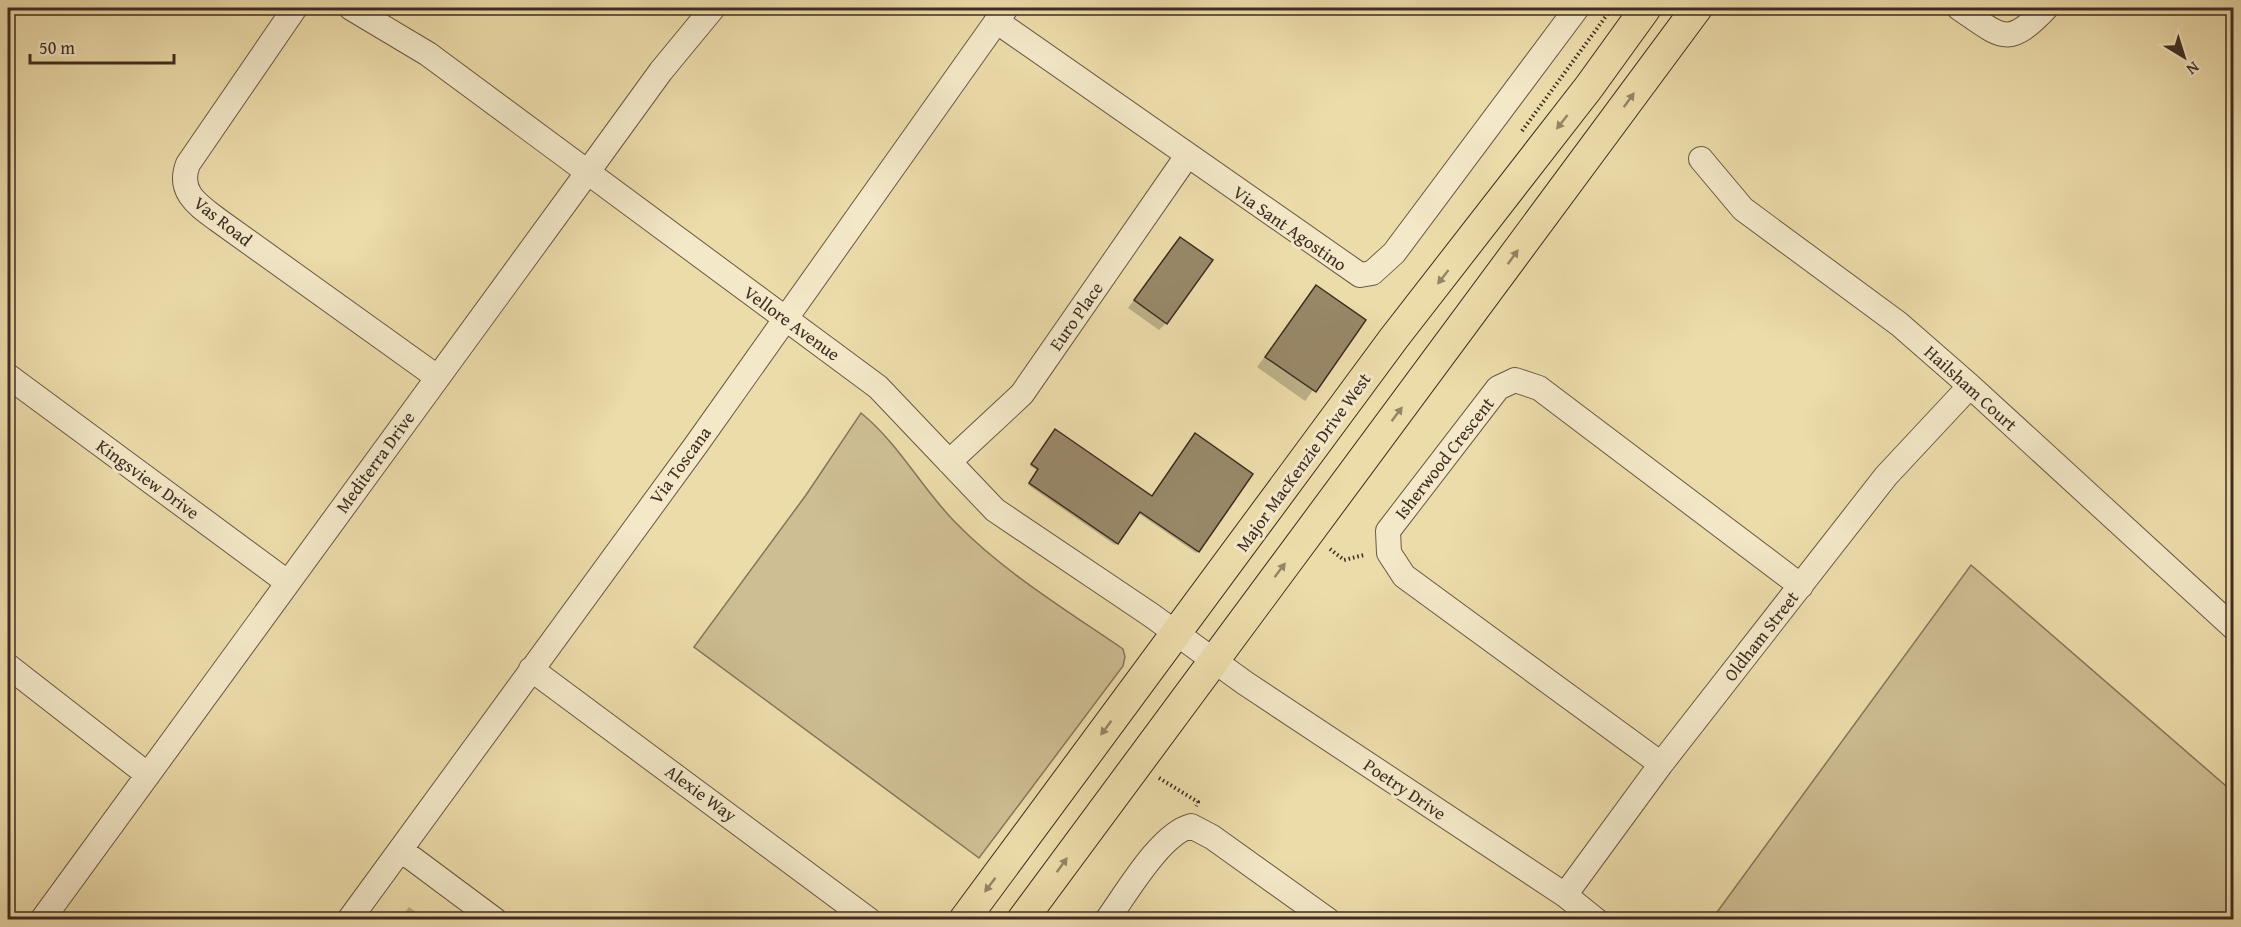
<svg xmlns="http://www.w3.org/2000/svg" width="2241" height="927" viewBox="0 0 2241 927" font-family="'Gentium Book Plus',serif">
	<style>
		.green { fill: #cebe93; stroke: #86755a; stroke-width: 1.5 }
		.shadow { fill: #0003 }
		.building { fill: #988868; stroke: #3e2c21; stroke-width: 1.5 }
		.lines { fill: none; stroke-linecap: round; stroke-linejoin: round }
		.minor-casing { stroke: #6a5843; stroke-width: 26 }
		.major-casing { stroke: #3e2c21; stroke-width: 32 }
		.path { stroke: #3e2c21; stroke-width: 4; stroke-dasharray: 1.5 3; stroke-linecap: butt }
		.minor { stroke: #f3e8c8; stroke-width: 24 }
		.major { stroke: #ecdcaa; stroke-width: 30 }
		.oneway { fill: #958466 }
		.labels { text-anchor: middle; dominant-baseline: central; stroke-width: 6; stroke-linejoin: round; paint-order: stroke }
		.street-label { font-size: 18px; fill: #3e2c21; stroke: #f3e8c8 }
	</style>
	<rect width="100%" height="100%" fill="#ecdcaa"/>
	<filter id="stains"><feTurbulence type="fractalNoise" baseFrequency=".00333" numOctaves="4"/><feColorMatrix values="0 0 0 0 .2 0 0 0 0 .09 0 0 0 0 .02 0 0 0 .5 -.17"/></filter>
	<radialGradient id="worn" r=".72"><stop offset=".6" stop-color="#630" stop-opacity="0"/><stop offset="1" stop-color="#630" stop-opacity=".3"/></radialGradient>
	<path class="green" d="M861,413c38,31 60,74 93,108 48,50 112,89 169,128l2,8 -2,9 -144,192 -285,-211 112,-152z
		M1971,565l262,227v127h-521z"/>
	<path class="shadow" d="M1180,238l-14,85 -7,7 -31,-22z
		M1316,287l48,33 -59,81 -48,-34z
		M1053,433l99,64 99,-23 -55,79 -58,-40 -23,32 -87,-60 10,-14 -8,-5z
		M409,907l18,13h-28z"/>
	<path class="building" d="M1180,237l33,23 -46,64 -33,-24z
		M1316,285l50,35 -50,72 -51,-35z
		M1055,429l97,67 43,-63 58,41 -54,78 -59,-40 -22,32 -89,-61 9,-14 -7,-5z"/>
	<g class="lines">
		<g class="minor-casing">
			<path id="minor" d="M295,8l-107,156c-11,28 10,41 30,56l219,157
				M351,8l77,46 450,333 117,123 156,105 94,68 320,212 31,25
				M1959,8c43,29 48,41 87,0
				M996,21l364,254 12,-2 22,-20 183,-245
				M1701,159l42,50 156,115 71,62 264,242
				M8,376l279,206
				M949,462l73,-68 165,-238
				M8,666l140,109
				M531,669l338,251
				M1661,764l-257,-188 -15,-23 -1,-22 110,-143 17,-8 24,8 262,198
				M401,850l94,70
				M1565,895l96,-131 225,-288 84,-90
				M42,920l545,-747 74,-102 52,-63
				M349,920l347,-475 310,-437
				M1107,920c19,-26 53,-86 84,-94l21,11 116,83"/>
		</g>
		<g class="major-casing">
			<path id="major" d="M964,920l430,-582 195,-251 57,-79
				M1022,920l675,-912"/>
		</g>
		<path class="path" d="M1522,131l90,-123
			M1330,549l14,11 20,-5
			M1159,778l39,24 -2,4"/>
		<use href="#minor" class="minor"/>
		<use href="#major" class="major"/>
	</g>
	<defs><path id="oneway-solid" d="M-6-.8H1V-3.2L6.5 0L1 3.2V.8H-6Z" transform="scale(1.5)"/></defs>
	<g class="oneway">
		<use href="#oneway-solid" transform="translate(1629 100) rotate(-54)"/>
		<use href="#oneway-solid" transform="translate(1562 122) rotate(128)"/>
		<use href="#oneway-solid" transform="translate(1513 257) rotate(-54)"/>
		<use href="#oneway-solid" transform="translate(1443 277) rotate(128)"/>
		<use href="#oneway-solid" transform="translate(1397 414) rotate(-53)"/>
		<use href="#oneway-solid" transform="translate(1280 570) rotate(-53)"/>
		<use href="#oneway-solid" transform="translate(1106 728) rotate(127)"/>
		<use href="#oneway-solid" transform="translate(1062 865) rotate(-54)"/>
		<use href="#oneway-solid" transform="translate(990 885) rotate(127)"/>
	</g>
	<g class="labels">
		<g class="street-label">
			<text transform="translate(223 221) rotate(38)">Vas Road</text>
			<text transform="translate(1290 228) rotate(35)">Via Sant Agostino</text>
			<text transform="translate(1076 316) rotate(-55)">Euro Place</text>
			<text transform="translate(792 323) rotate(36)">Vellore Avenue</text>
			<text transform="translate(1971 388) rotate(42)">Hailsham Court</text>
			<text transform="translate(1444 458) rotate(-52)">Isherwood Crescent</text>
			<text transform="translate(375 462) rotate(-54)">Mediterra Drive</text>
			<text transform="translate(1303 462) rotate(-54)">Major MacKenzie Drive West</text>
			<text transform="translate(680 465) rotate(-54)">Via Toscana</text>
			<text transform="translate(148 479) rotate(36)">Kingsview Drive</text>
			<text transform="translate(1761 636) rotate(-52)">Oldham Street</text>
			<text transform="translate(1405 789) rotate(34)">Poetry Drive</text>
			<text transform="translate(701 793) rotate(36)">Alexie Way</text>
		</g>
	</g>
	<rect width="2241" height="927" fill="none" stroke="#ecdcaa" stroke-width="30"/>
	<rect x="9" y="9" width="2223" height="909" fill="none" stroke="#3e2c21" stroke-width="3"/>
	<rect x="15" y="15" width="2211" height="897" fill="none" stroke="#3e2c21" stroke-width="1.5"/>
	<g transform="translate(2184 57) rotate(142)" stroke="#f3e8c8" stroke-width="4.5" paint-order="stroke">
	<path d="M0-4.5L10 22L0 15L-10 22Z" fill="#3e2c21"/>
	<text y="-9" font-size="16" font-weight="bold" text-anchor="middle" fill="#3e2c21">N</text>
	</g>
	<path d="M30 54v9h144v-9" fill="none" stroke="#3e2c21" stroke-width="3"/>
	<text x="39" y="54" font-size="18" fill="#3e2c21" stroke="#f3e8c8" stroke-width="4.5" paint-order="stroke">50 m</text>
	<rect width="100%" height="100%" filter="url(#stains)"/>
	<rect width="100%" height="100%" fill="url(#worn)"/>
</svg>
